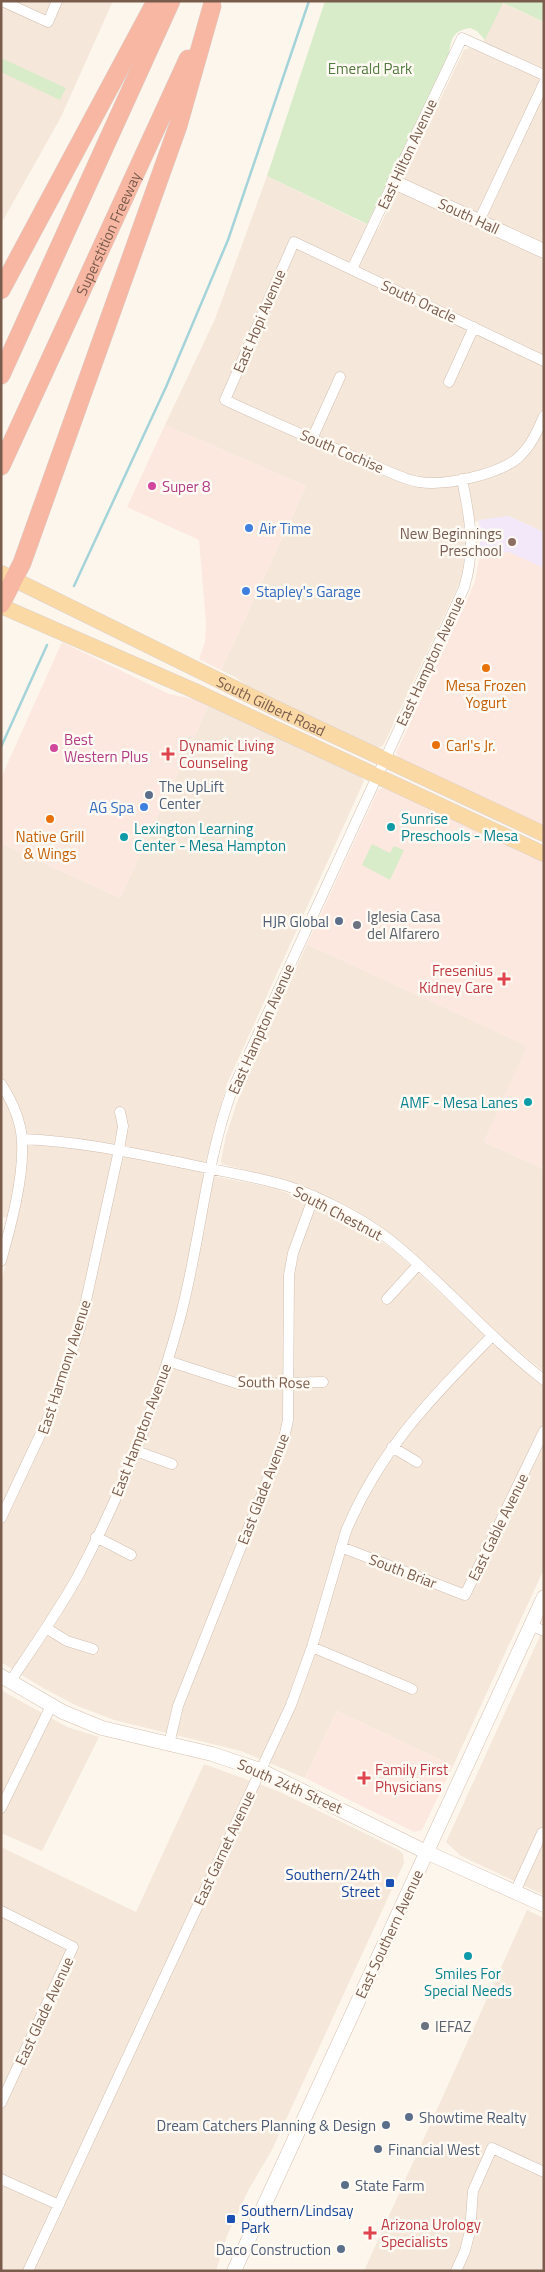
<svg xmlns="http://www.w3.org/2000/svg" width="545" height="2272" viewBox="0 0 545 2272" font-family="'Titillium Web',sans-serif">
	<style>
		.residential { fill: #f5e8da }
		.commercial { fill: #fde8e0 }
		.education { fill: #f3e8fa }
		.green { fill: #d8ecc9 }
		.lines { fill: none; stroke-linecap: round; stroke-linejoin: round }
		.stream { stroke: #a5d3da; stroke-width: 2.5 }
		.street-casing { stroke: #d1beb0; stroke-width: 11 }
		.secondary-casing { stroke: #d6c0b0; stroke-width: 15 }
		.primary-casing { stroke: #dad1cd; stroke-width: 16 }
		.highway-casing { stroke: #dad1cd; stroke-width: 19 }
		.street { stroke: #fff; stroke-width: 10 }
		.secondary { stroke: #fff; stroke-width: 14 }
		.primary { stroke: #fbd9a5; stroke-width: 15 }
		.highway { stroke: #f7b7a3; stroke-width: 18 }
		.hotel-dot { fill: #d1479c; stroke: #fffaf3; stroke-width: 2 }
		.shop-dot { fill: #3f7fe0; stroke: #fffaf3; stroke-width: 2 }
		.education-dot { fill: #8d6e63; stroke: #fffaf3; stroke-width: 2 }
		.food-dot { fill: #e8710a; stroke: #fffaf3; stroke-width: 2 }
		.health-dot { fill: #e0444e; stroke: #fffaf3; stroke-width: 2 }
		.service-dot { fill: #5c6f8a; stroke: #fffaf3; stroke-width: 2 }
		.culture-dot { fill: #0f9aa8; stroke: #fffaf3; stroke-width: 2 }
		.worship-dot { fill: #6b7280; stroke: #fffaf3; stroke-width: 2 }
		.transit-dot { fill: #1a4fb4; stroke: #fffaf3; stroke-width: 2 }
		.labels { text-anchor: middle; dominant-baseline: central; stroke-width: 5; stroke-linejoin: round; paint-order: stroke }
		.park-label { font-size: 15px; fill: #537a41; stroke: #fffaf3 }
		.street-label { font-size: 15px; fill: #7a5c4d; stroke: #fffaf3 }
		.hotel-label { font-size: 15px; fill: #b23c85; stroke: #fffaf3; text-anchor: start }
		.shop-label { font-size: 15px; fill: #366cbe; stroke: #fffaf3; text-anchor: start }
		.education-label { font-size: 15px; fill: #785e54; stroke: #fffaf3; text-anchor: end }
		.food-label { font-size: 15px; fill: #c56008; stroke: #fffaf3 }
		.health-label { font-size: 15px; fill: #be3a42; stroke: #fffaf3; text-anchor: start }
		.service-label { font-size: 15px; fill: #4e5e75; stroke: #fffaf3; text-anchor: start }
		.culture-label { font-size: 15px; fill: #0d838f; stroke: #fffaf3; text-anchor: start }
		.worship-label { font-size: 15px; fill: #5b616d; stroke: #fffaf3; text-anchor: start }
		.transit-label { font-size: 15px; fill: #164399; stroke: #fffaf3; text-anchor: end }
	</style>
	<rect width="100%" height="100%" fill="#fdf6ec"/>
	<path class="residential" d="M1,1h112l-52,116 -60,107z
		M502,3l42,19v510l-36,-16 -44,8 3,29 -5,25 -78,166 -3,3h-8l-123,-59 -15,-11 -14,-7 85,-184 -141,-61 50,-106 52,-143 111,54 86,-180 6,-2 9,3z
		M209,704l152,72 3,5 -137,303 -25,90 73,14 58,24 33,18 31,23 106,99 30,27 11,6v184l-91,197 -116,-55 -32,67 -64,-27 -127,-31 -39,-15 -32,-17 -42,-26v-379l16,-64 -16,-2v-374l119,55z
		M307,944l221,102 -44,96 60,27v203l-38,-31 -93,-89 -42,-31 -34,-20 -26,-12 -26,-9 -63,-16 -1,-3 5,-25 17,-52z
		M544,1627v268l-83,-39 -15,-14z
		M1,1690l66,37 32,10 -57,114 -41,-18z
		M204,1764l74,27 121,59 4,4 1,9 -132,287 -23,39 -22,47 -11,35h-215v-424l135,65z
		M527,1910l17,8v353h-180z"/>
	<path class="commercial" d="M165,425l141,61 -85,184 -22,-11 6,-17 1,-19 -7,-83 -72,-33z
		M509,552l35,16v258l-144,-67 -4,-6 67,-144 12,-28 5,-27z
		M62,642l107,52 30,6 10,4 -89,194 -119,-55v-65z
		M382,788h5l157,74v307l-60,-27 43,-96 -220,-102 67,-145 4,-9z
		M337,1711l116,55 -31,64 -8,2 -109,-54z"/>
	<path class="education" d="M508,516l36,16v36l-35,-16 -29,2 -1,-34z"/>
	<path class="green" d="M325,1h219v21l-41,-19 -18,37 -8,-9 -7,-3c-17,3 -19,10 -21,26l-82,170 -100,-48z
		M1,58l65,30 -6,12 -59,-28z
		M372,844l18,9 4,-7 10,4 -14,30 -28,-15z"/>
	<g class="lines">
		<path class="stream" d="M74,586l92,-199 62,-147 81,-239
			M1,747l46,-102"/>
		<g class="street-casing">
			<path id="street" d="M2,1l46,21 9,-21
				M479,221l65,-138
				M352,269l110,-231 82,37
				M544,361l-250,-119 -69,158c45,21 91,41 137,60 18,7 38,19 57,22 26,4 78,-7 99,-24 13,-12 19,-26 26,-42
				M449,382l25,-55
				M312,439l28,-62
				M1,1084c11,17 20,36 21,57 2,37 -11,84 -21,120
				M22,1139c55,2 107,13 161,24 35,8 72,13 107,24 32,11 73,32 100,53 54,43 99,98 154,140
				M387,1299l31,-34
				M168,1361l71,23 84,-2
				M392,1447l25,15
				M136,1451l36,13
				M1,1518l48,-102 31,-88 39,-178 4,-24 -3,-14
				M96,1537l35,18
				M341,1547l124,48 79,-164
				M531,1625l13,6
				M46,1628l21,13 26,8
				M312,1647l100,42
				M10,1682c23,-35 49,-71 69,-108 43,-82 77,-167 101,-256 20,-74 25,-153 51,-225l233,-505c12,-39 6,-69 -2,-109
				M169,1744l9,-38 106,-268 4,-18 1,-145 4,-22 21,-57
				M1,1808l50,-102
				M515,1892l27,-59
				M1,1911l72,36 -72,156
				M1,2179l58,26
				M28,2271l263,-566 21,-58 34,-116c35,-83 85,-132 146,-195
				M456,2271l9,-20 5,-20 3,-40 19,-43 52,24"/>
		</g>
		<g class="secondary-casing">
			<path id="secondary" d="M394,182l150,69
				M1,1676l62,36 39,16 110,26 48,16 166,82 118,53
				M234,2271l310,-674"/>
		</g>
		<g class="primary-casing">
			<g id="primary">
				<path id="s1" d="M1,573l272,134 271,127"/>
				<path d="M1,606l194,85 349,163"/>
			</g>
		</g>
		<g class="highway-casing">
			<g id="highway">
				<path d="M1,290l155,-289"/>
				<path d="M1,375l170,-374"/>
				<path id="s2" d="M1,466l187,-407"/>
				<path d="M1,604l21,-41 156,-437 34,-120"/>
			</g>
		</g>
		<use href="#street" class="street"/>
		<use href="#secondary" class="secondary"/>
		<use href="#primary" class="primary"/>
		<use href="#highway" class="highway"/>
	</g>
	<g class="hotel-dot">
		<circle cx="152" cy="486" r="5"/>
		<circle cx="54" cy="748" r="5"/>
	</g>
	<g class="shop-dot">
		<circle cx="249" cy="528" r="5"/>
		<circle cx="246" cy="591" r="5"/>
		<circle cx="144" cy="807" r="5"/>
	</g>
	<circle class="education-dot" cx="512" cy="542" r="5"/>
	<g class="food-dot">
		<circle cx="486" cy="668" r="5"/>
		<circle cx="436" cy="745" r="5"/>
		<circle cx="50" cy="819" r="5"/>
	</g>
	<g class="health-dot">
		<path d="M165.5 746.5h5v5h5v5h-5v5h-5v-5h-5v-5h5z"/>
		<path d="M501.5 971.5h5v5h5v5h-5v5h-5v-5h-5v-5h5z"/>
		<path d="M361.5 1770.5h5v5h5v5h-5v5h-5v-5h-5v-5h5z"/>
		<path d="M367.5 2225.5h5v5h5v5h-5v5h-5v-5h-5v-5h5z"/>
	</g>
	<g class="service-dot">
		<circle cx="149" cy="795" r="5"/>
		<circle cx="339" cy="921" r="5"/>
		<circle cx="409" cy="2117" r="5"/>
		<circle cx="386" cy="2125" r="5"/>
		<circle cx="378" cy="2149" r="5"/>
		<circle cx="345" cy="2185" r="5"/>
		<circle cx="341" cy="2249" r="5"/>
	</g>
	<g class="culture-dot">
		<circle cx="391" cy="827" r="5"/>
		<circle cx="124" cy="837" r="5"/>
		<circle cx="528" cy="1102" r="5"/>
		<circle cx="468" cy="1956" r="5"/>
	</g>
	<g class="worship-dot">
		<circle cx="357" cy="925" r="5"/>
		<circle cx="425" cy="2026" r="5"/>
	</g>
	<g class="transit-dot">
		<rect x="385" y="1878" width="10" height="10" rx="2.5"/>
		<rect x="226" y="2214" width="10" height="10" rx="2.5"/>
	</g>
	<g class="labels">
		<g class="park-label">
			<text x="370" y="68">Emerald Park</text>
		</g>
		<g class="street-label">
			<text transform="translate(407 154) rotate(-65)">East Hilton Avenue</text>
			<text transform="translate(469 216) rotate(25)">South Hall</text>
			<text stroke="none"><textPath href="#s2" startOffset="256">Superstition Freeway</textPath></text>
			<text transform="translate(419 301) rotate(25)">South Oracle</text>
			<text transform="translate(259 321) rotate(-67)">East Hopi Avenue</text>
			<text transform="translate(342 451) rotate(23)">South Cochise</text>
			<text transform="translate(430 661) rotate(-65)">East Hampton Avenue</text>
			<text stroke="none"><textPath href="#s1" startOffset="301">South Gilbert Road</textPath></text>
			<text transform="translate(261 1029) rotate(-66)">East Hampton Avenue</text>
			<text transform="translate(338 1213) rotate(28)">South Chestnut</text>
			<text transform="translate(64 1367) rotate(-72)">East Harmony Avenue</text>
			<text transform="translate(274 1382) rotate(1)">South Rose</text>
			<text transform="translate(141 1430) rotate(-69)">East Hampton Avenue</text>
			<text transform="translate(263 1489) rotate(-69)">East Glade Avenue</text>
			<text transform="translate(498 1527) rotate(-64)">East Gable Avenue</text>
			<text transform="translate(403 1571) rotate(21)">South Briar</text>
			<text transform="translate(290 1786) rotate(24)">South 24th Street</text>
			<text transform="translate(224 1848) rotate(-65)">East Garnet Avenue</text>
			<text transform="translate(389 1934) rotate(-65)">East Southern Avenue</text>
			<text transform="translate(44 2011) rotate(-65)">East Glade Avenue</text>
		</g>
		<g class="hotel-label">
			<text x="162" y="486">Super 8</text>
			<text x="64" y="739">Best<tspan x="64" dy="17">Western Plus</tspan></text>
		</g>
		<g class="shop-label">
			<text x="259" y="528">Air Time</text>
			<text x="256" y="591">Stapley's Garage</text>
			<text x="134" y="807" text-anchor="end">AG Spa</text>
		</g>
		<g class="education-label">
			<text x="502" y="533">New Beginnings<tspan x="502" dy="17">Preschool</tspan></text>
		</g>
		<g class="food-label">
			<text x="486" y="685">Mesa Frozen<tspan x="486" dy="17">Yogurt</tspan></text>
			<text x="446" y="745" text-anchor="start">Carl's Jr.</text>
			<text x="50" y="836">Native Grill<tspan x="50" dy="17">&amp; Wings</tspan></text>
		</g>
		<g class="health-label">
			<text x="179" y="745">Dynamic Living<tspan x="179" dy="17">Counseling</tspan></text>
			<text x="493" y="970" text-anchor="end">Fresenius<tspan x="493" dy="17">Kidney Care</tspan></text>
			<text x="375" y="1769">Family First<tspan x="375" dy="17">Physicians</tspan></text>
			<text x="381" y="2224">Arizona Urology<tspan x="381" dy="17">Specialists</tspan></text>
		</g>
		<g class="service-label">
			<text x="159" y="786">The UpLift<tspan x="159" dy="17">Center</tspan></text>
			<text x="329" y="921" text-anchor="end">HJR Global</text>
			<text x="419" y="2117">Showtime Realty</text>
			<text x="376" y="2125" text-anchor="end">Dream Catchers Planning &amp; Design</text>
			<text x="388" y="2149">Financial West</text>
			<text x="355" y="2185">State Farm</text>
			<text x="331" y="2249" text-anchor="end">Daco Construction</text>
		</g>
		<g class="culture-label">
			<text x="401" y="818">Sunrise<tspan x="401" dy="17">Preschools - Mesa</tspan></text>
			<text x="134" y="828">Lexington Learning<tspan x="134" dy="17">Center - Mesa Hampton</tspan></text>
			<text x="518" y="1102" text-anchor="end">AMF - Mesa Lanes</text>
			<text x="468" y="1973" text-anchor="middle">Smiles For<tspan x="468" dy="17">Special Needs</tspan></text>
		</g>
		<g class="worship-label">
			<text x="367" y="916">Iglesia Casa<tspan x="367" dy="17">del Alfarero</tspan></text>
			<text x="435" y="2026">IEFAZ</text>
		</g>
		<g class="transit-label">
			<text x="380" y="1874">Southern/24th<tspan x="380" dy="17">Street</tspan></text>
			<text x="241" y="2210" text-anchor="start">Southern/Lindsay<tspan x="241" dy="17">Park</tspan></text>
		</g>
	</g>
	<rect width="545" height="2272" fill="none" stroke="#7a5c4d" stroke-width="5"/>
</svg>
